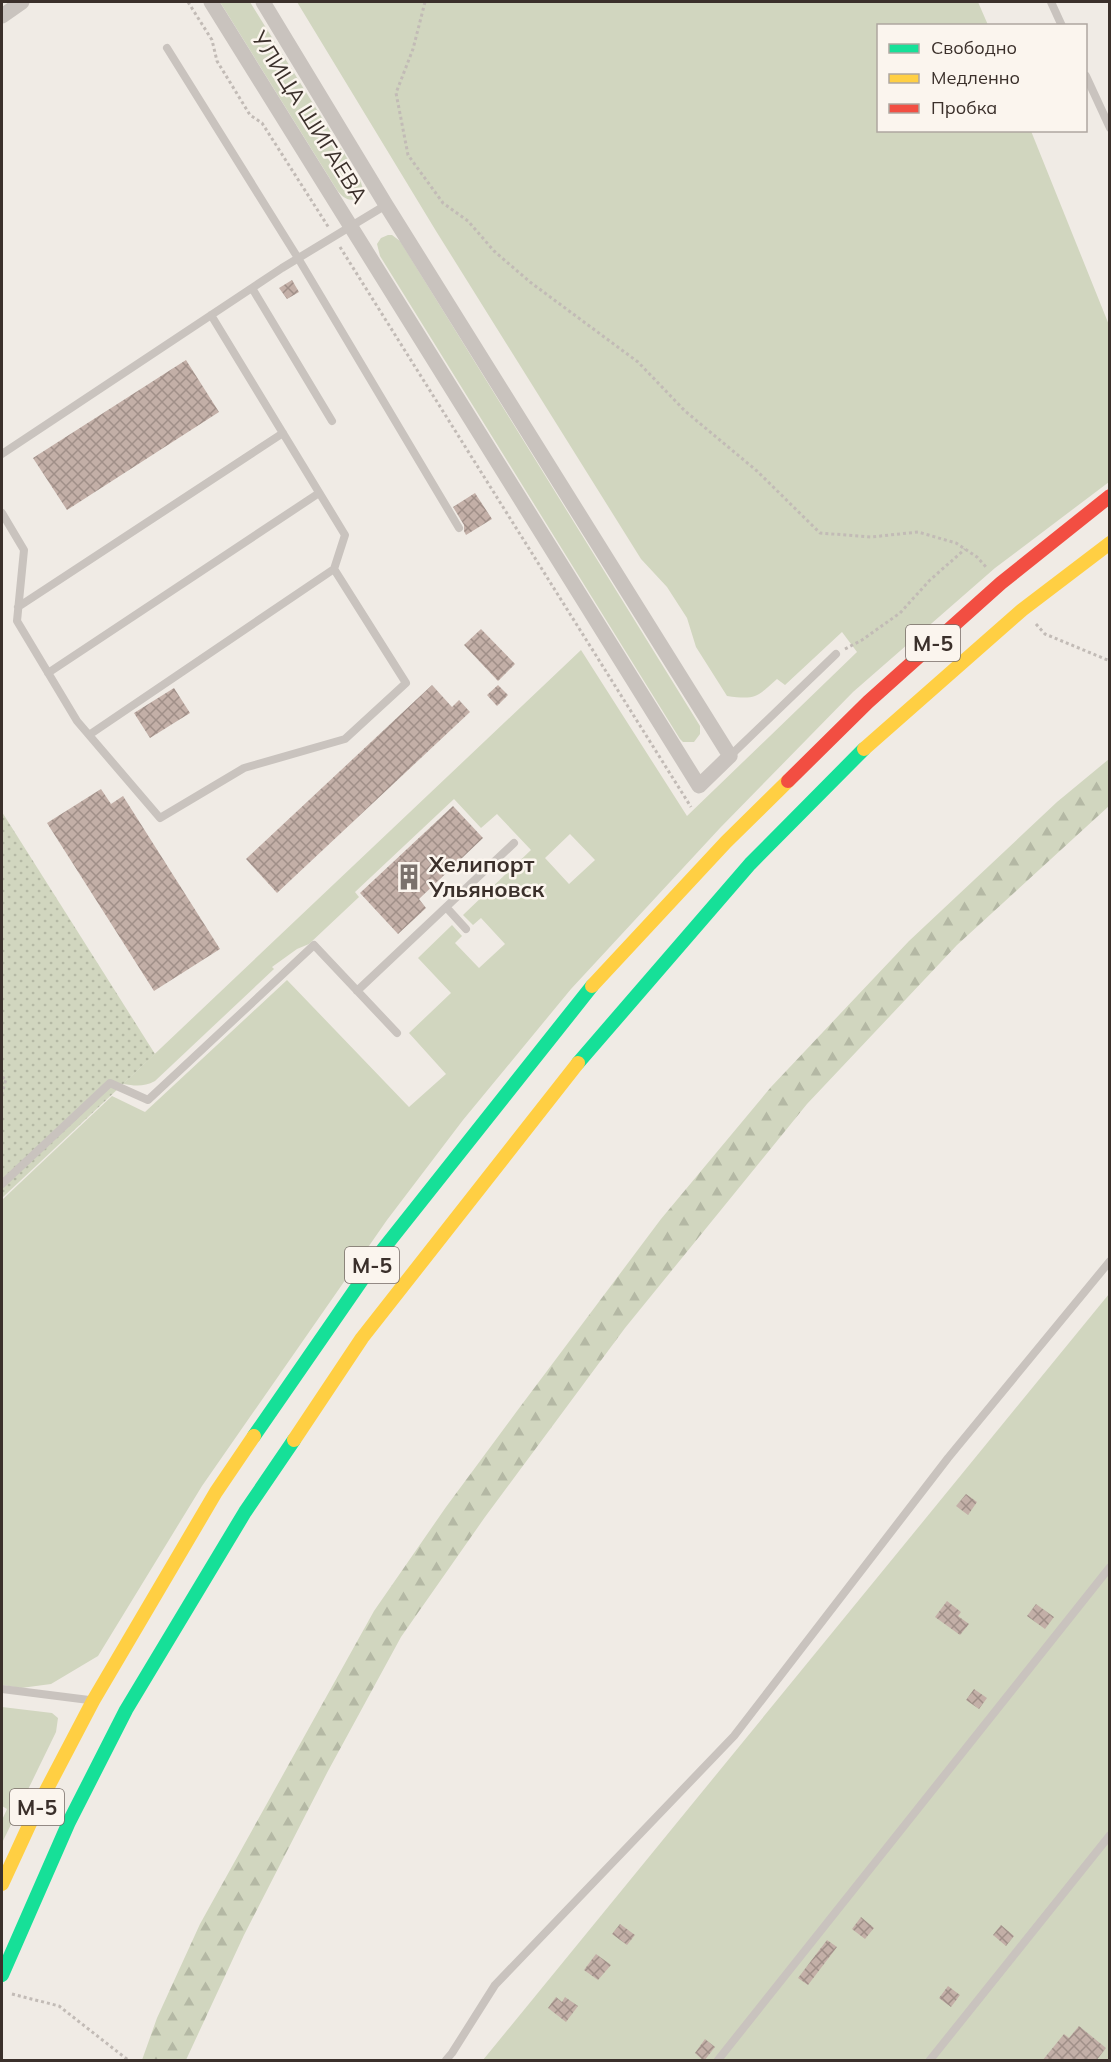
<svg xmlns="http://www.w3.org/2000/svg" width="1111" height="2062" viewBox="0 0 1111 2062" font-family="Mulish,sans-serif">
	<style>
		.green { fill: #d1d6bf; fill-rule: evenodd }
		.forest { fill: url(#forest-firs) }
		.park { fill: url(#park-dots) }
		.building { fill: url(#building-cross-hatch) }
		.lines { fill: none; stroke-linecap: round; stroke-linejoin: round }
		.path { stroke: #c2bbb6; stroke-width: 3; stroke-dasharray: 3 3; stroke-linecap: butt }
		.lane { stroke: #c9c3be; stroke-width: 8 }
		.street { stroke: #c9c3be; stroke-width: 15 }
		.fast { stroke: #16e098; stroke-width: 14 }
		.slow { stroke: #ffcf43; stroke-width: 14 }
		.jam { stroke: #f24e42; stroke-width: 14 }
		.labels { text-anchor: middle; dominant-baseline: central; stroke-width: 5; stroke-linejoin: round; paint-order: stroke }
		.shield { fill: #fbf5ee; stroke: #756b66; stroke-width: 1.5 }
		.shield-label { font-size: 21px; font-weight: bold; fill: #3b302b }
		.street-label { font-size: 22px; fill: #3b302b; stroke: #fbf5ee }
		.poi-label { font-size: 22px; font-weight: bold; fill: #3b302b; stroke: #fbf5ee; text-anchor: start }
	</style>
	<defs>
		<pattern id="forest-firs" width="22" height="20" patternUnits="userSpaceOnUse" patternTransform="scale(1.5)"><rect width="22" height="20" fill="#d1d6bf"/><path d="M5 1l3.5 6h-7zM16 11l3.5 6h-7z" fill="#b4b8a4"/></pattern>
		<pattern id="park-dots" width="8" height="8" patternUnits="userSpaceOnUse" patternTransform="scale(1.5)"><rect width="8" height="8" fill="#d1d6bf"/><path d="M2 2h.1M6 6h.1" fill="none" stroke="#b4b8a4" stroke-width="1.8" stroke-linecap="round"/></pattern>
		<pattern id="building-cross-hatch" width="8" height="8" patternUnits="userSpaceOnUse" patternTransform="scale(1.5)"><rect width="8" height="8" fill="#c3afa7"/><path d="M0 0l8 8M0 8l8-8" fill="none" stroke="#a08f88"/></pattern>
	</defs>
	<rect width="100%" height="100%" fill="#f0ebe5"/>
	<path class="green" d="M220,2h30l110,177 3,10 -4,8c-9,6 -16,1 -22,-7z
		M297,2h681l10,23 -110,1v104l153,1 78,194v157l-114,86 -142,124 -133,136 -149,161 -108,131 -76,100 -185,266 -104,170 -47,28 -30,4 -19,-3v-485l110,-104 33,16 142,-132 122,127 37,-33 -37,-41 42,-40 -33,-35 34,-33 10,11 -7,7 24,25 26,-24 -24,-26 -8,7 -10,-10 68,-65 -34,-36 -16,14 -27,-29 -99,93 4,5 -50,47 -12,5 -25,18 2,2 -119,112c-11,6 -20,5 -32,3l458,-434 106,166 170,-164 -15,-20 -57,53 -8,-6c-20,18 -21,21 -50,17l-31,-49 -9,-29 -20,-31 -26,-28 -205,-328zM570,834l25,26 -26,24 -24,-26z
		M388,235h4l8,6 300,485v8l-6,8h-11l-3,-3 -300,-483 -3,-12 4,-6z
		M1109,1294v766h-626z
		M2,1707l50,6 6,5 -2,14 -54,111v-23l5,-11 -5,-3z"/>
	<path class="forest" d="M1109,759v47l-152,139 -150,159 -182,224 -140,189 -84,120 -73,134 -84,164 -58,125h-44l15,-42 43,-94 174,-313 72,-104 71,-96 144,-192 110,-132 138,-146 148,-139z"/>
	<path class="park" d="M2,812l153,242 -153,144z"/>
	<path class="building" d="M292,280l7,12 -12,7 -8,-11z
		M186,360l33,52 -152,98 -34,-52z
		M475,493l17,26 -26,16 -2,-4v-6l-11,-18z
		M481,629l34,35 -17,17 -34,-36z
		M432,685l20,22 7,-7 11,12 -193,181 -31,-34z
		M498,685l10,10 -11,11 -10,-11z
		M174,688l16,25 -40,25 -16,-25z
		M101,789l10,15 12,-8 97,153 -66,42 -107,-168z
		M453,806l30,32 -64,61 7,9 -28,26 -38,-41z
		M966,1494l11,8 -9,13 -12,-9z
		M947,1601l14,11 -3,4 11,8 -9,11 -25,-18z
		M1036,1604l18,13 -9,12 -18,-13z
		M974,1689l13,9 -8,11 -13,-9z
		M861,1917l13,11 -9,11 -13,-10z
		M620,1924l15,11 -8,10 -15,-11z
		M1001,1925l13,11 -8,10 -13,-11z
		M827,1940l10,7 -29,38 -10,-7z
		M596,1954l15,11 -13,15 -14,-10z
		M948,1986l12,9 -9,12 -12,-9z
		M556,1997l6,5 3,-5 13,9 -12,16 -18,-14z
		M1079,2026l27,22 -10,13h-54l22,-27 5,4z
		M705,2039l10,8 -11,14 -9,-8z"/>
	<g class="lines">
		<path class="path" d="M188,2l24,38 5,21 33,54 12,8 67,105
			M425,2l-12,47 -17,44 12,62 35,48 25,18 26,30 36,31 108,80 47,49 72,60 63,62 51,4 47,-5 38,11 21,14 9,10
			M340,247l351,560
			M1036,624l9,10 65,27
			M845,649l17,-9 38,-27 29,-32 36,-32
			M2,1077l4,2 -4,15
			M12,1994l47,12 69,54"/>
		<path class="lane" d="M1051,2l11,24
			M167,48l131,210 161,270
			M1086,76l24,52
			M252,288l80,133
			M2,454l280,-186 104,-63
			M2,513l22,37 -7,71 60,100 83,97 84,-50 101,-29 61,-56 -72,-114 11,-34 -134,-220
			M18,607l265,-174
			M48,673l271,-180
			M89,735l245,-166
			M730,756l106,-102
			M446,907l20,22
			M357,991l157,-148
			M2,1184l108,-101 38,17 166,-155 83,88
			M2,1689l87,11
			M446,2060l6,-7 43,-68 239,-249 214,-278 162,-197
			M718,2060l392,-493
			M930,2060l180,-225"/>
		<path class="street" d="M211,2l488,784 31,-30 -344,-551 -123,-203
			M2,16l20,-14"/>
		<path class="fast" d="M578,1063l172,-199 114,-115
			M254,1436l130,-188 208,-262
			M2,1975l67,-153 57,-112 119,-198 49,-72"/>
		<path class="slow" d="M864,749l158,-139 88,-67
			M592,986l134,-144 62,-61
			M294,1440l68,-102 216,-275
			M2,1884l36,-78 55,-105 123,-209 38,-56"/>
		<path class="jam" d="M788,781l80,-79 133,-119 109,-87"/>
	</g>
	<defs>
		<g id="building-bare" transform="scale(2.07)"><path d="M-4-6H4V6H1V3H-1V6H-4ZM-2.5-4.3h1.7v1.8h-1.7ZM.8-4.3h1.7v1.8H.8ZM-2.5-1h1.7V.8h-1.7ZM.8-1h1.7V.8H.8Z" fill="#7a716c" stroke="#fbf5ee" stroke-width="2.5" paint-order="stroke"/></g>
	</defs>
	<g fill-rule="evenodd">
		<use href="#building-bare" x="409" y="877"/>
	</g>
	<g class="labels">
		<g class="shield">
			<rect x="906" y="625" width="54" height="36" rx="4.5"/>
			<rect x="345" y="1247" width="54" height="36" rx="4.5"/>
			<rect x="10" y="1789" width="54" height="36" rx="4.5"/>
		</g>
		<g class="shield-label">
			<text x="933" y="643">М-5</text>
			<text x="372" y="1265">М-5</text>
			<text x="37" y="1807">М-5</text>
		</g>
		<g class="street-label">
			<text transform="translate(310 117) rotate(58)">УЛИЦА ШИГАЕВА</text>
		</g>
		<g class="poi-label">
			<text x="429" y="864">Хелипорт<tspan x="429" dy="25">Ульяновск</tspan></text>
		</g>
	</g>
	<rect width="1111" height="2062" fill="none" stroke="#3b302b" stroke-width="6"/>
	<rect x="877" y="24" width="210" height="108" fill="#fbf5ee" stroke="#aea6a0" stroke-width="1.5"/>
	<rect x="889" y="44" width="30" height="9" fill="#16e098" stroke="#aea6a0" stroke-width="1.5"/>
	<text x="931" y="54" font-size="18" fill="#3b302b">Свободно</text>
	<rect x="889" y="74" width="30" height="9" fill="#ffcf43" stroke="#aea6a0" stroke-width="1.5"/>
	<text x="931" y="84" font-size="18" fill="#3b302b">Медленно</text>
	<rect x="889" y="104" width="30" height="9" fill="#f24e42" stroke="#aea6a0" stroke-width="1.5"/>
	<text x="931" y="114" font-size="18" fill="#3b302b">Пробка</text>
</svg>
